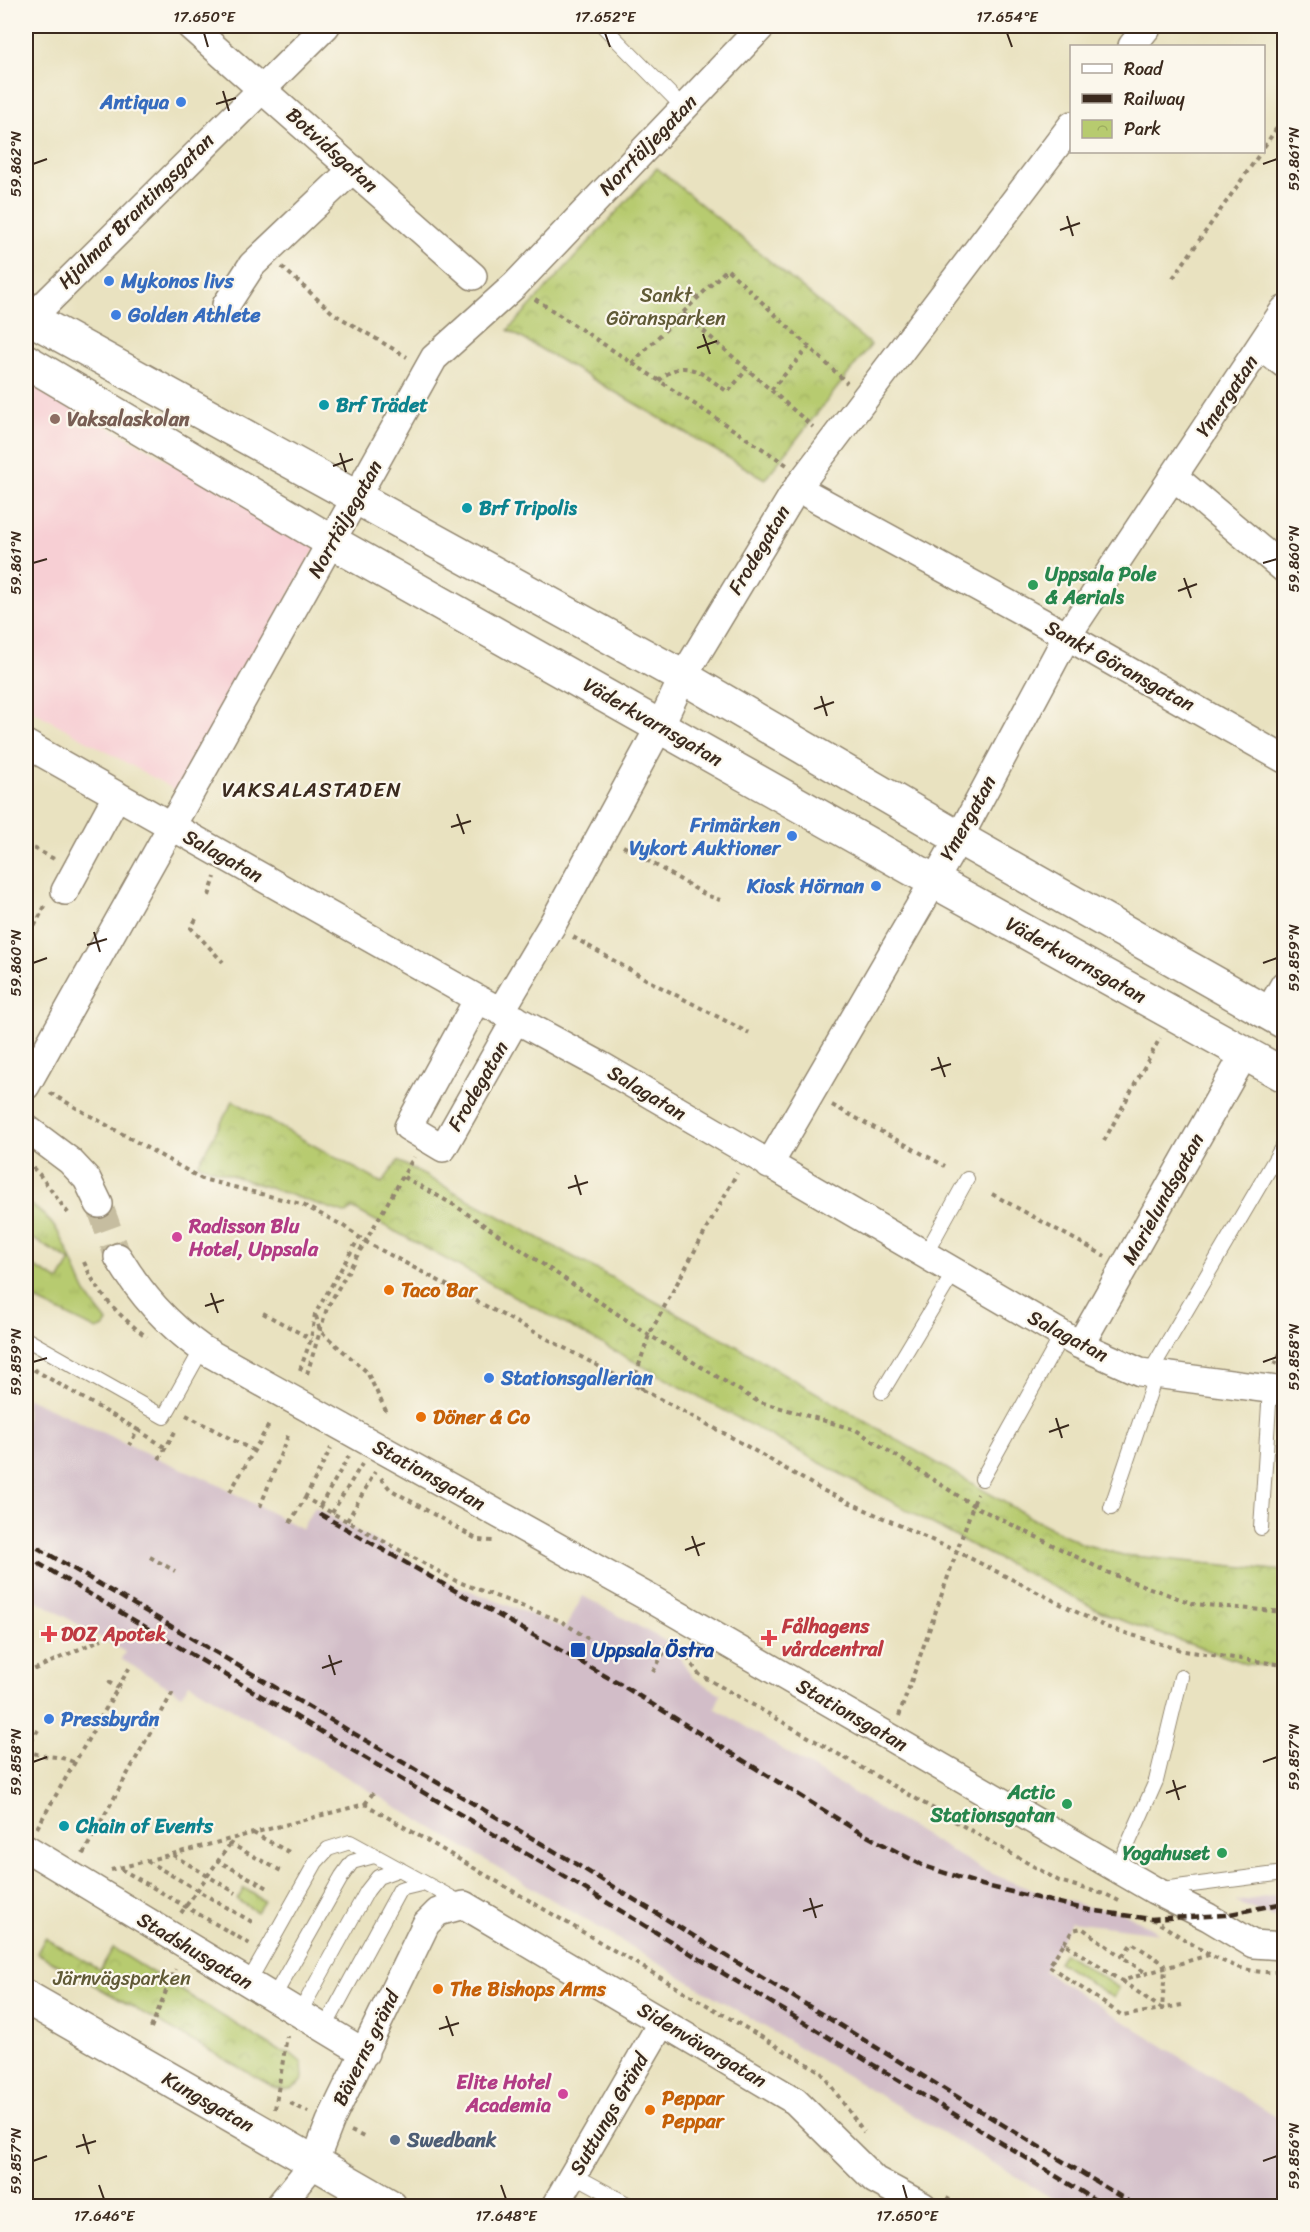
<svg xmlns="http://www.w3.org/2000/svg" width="1310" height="2232" viewBox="0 0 1310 2232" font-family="Sriracha,sans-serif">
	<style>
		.built { fill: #f7cfd4 }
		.railway { fill: #d2bdc8 }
		.grass { fill: url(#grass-tufts); stroke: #797a46; stroke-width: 1.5 }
		.park { fill: url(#park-crowns); stroke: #797a46; stroke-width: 1.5 }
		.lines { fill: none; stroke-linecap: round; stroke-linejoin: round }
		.minor-tunnel { stroke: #c6bda0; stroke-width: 27; stroke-dasharray: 27 14; stroke-linecap: butt }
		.service-casing { stroke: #92866f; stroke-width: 16 }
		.minor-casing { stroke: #92866f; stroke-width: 30 }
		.secondary-casing { stroke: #92866f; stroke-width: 36 }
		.path { stroke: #92866f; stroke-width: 4; stroke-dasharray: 4.5 4.5; stroke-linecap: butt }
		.service { stroke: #fff; stroke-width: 14 }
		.minor { stroke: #fff; stroke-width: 27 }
		.secondary { stroke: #fff; stroke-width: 33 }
		.rail { stroke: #3b2a1e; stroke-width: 4.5; stroke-dasharray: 9 4.5; stroke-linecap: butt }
		.ticks { fill: none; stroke: #3b2a1e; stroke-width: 2 }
		.shop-dot { fill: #3f7fe0; stroke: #fbf7ec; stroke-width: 2 }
		.culture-dot { fill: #0f9aa8; stroke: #fbf7ec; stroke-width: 2 }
		.education-dot { fill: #8d6e63; stroke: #fbf7ec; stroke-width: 2 }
		.leisure-dot { fill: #2e9e5b; stroke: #fbf7ec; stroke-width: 2 }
		.hotel-dot { fill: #d1479c; stroke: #fbf7ec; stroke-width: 2 }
		.food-dot { fill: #e8710a; stroke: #fbf7ec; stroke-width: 2 }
		.health-dot { fill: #e0444e; stroke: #fbf7ec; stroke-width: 2 }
		.transit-dot { fill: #1a4fb4; stroke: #fbf7ec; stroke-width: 2 }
		.service-dot { fill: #5c6f8a; stroke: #fbf7ec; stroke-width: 2 }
		.labels { text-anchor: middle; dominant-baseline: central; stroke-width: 4.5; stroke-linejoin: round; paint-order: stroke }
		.shop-label { font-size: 20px; font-weight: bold; fill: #366cbe; stroke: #fbf7ec; text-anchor: start }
		.street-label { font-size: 20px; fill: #3b2a1e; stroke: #fbf7ec }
		.park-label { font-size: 20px; fill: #605a36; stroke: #fbf7ec }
		.culture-label { font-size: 20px; font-weight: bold; fill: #0d838f; stroke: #fbf7ec; text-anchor: start }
		.education-label { font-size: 20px; font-weight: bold; fill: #785e54; stroke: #fbf7ec; text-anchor: start }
		.leisure-label { font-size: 20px; font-weight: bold; fill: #27864d; stroke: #fbf7ec; text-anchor: end }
		.hotel-label { font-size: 20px; font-weight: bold; fill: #b23c85; stroke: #fbf7ec; text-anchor: start }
		.food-label { font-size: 20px; font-weight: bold; fill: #c56008; stroke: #fbf7ec; text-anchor: start }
		.health-label { font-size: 20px; font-weight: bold; fill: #be3a42; stroke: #fbf7ec; text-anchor: start }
		.transit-label { font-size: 20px; font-weight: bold; fill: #164399; stroke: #fbf7ec; text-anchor: start }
		.service-label { font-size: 20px; font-weight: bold; fill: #4e5e75; stroke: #fbf7ec; text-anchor: start }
		.neighbourhood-label { font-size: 21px; letter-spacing: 1.5px; fill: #3b2a1e; stroke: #fbf7ec }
		.neatline { fill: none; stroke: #3b2a1e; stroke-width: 2 }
		.ticks-label { font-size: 15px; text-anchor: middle; fill: #3b2a1e }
	</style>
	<defs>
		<pattern id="grass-tufts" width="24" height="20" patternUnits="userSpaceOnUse" patternTransform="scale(1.5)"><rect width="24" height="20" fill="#b7cb6f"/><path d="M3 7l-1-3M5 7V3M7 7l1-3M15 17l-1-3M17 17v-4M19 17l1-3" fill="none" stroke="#9eae60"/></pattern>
		<pattern id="park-crowns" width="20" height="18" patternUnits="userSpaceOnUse" patternTransform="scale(1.5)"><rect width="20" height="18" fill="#b7cb6f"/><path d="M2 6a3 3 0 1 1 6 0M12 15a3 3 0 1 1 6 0" fill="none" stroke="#9eae60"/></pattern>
	</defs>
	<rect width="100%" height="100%" fill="#fbf7ec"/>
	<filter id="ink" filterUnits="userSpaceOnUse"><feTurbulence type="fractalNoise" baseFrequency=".0167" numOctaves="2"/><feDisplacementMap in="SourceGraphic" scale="12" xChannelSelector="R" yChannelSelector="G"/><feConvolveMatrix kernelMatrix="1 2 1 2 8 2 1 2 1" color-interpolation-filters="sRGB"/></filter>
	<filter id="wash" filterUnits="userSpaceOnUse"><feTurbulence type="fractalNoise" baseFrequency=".008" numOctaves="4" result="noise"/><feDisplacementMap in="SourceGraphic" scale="24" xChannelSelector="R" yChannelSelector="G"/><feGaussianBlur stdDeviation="1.35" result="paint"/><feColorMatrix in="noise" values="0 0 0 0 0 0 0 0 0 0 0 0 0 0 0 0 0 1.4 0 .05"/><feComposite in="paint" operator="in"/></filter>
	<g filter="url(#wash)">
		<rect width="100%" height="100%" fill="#e9e2c0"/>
		<path class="built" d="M26,381l292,163 -139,248 -153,-85z"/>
		<path class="railway" d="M26,1397l133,62 50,21 93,49 12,-22 139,77 112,44 18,-32 88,48 22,34 28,16 -6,14 168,103 100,59 51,21 55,16 34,5 36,21 -88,-11 -27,49 240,151v84h-219l-876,-523 -7,12 -61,-36 4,-7 -99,-58z
			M1284,1894v20l-11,3 -38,-15z"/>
		<path class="grass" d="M26,1202c39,23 41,52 59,89 5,11 15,21 22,31l-3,5 -7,3 -71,-35v-33l33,19 12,-20 -45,-26z
			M244,1888l20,13 -7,11 -20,-12z
			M1064,1953l55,35 -5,10 -56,-36z"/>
		<path class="park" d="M657,168l214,177 -106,134 -257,-149z
			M233,1101l149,82 16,-22 326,178 311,181 48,24 40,11 161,16v96l-37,-3 -135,-47 -139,-71 -621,-338 -5,6 -149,-50z
			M45,1938l55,32 13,-22 166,103 11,2 12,10 1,15c-8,13 -18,14 -31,8l-235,-133z"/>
	</g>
	<g filter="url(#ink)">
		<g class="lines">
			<path class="minor-tunnel" d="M99,1204l19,53"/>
			<g class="service-casing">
				<path id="service" d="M603,26l80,81
					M925,1255l42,-76
					M26,1339l138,78 38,-68
					M1149,1374l135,-230
					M882,1392l72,-120
					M982,1479l80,-144
					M1111,1508l45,-134
					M1261,1528l9,-139
					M1117,1869l39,-88 25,-104
					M1162,1889l122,-16
					M248,1983l68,-121 12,-13 22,-7 113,62
					M273,1998l69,-122 10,-14 22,-6
					M299,2014l68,-123 11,-14 22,-8
					M324,2029l76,-140 25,-6
					M574,2175l57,31"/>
			</g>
			<g class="minor-casing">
				<path id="minor" d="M190,26l283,250
					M1132,46l16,-20
					M226,305l26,-40 101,-96
					M26,323l300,-297
					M1260,346l24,18
					M1173,476l111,93
					M797,488l270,148 217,123
					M26,744l452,255 122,66 480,280 60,27 144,19
					M65,891l52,-96
					M478,999l-70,128 35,21 73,-129
					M501,1011l51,-86 108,-199 23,-49 114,-189 275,-363
					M1268,1013l16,-28
					M26,1086l408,-728 81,-73 247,-259
					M26,1128l44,33 17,18 12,25
					M769,1165l190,-327 108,-202 217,-326
					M118,1257c23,38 48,66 84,92l449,250 503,291 54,27 45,27 31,2
					M1080,1345l165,-292
					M26,1848l339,205
					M279,2206l35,-43 16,-41 96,-198 12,-12 26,-7 331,196 80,79 48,26
					M555,2206l107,-184"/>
			</g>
			<g class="secondary-casing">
				<path id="secondary" d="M26,316l657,361 276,161 325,184
					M26,361l306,181 602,339 350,194
					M26,1997l364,209"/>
			</g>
			<path class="path" d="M1264,147l20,-30
				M282,267l52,47 73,43
				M1173,278l88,-126
				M535,299l252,166
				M683,313l130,114
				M632,363l95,-94 120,114
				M659,381c26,-27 44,-6 69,11l19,-23
				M771,390l38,-43
				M26,844l30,16
				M623,846l83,49 14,5
				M209,896l6,-19
				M196,919l-5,9 32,34
				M573,937l76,44 100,52
				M26,942l19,-36
				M50,1093l152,86 99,25 41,21 24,17 365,195 91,53 136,62 148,75 78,24 100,14
				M832,1105l113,61
				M1104,1141l56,-103
				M26,1161l13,13 29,39
				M404,1177l50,28 195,130 108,66 99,29 118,76 135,67 85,31 90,8
				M992,1194l113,62
				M84,1262c14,33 35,54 63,75
				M263,1313l48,26
				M316,1316l4,15 47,41 21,43
				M26,1365l112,65 -9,15
				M1275,1365l9,-21
				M300,1370l11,-31 4,-25 44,-76
				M307,1374l20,-66 87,-151
				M643,1390l-8,-13 14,-42 88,-162
				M186,1415l68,36
				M138,1430l28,18
				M159,1459l17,-29
				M381,1478l9,11 88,51 15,1
				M230,1492l40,-69
				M305,1498l26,-50
				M320,1506l29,-50
				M260,1507l29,-74
				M332,1513l30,-49
				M347,1521l28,-49
				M290,1523l15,-25 151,83 105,40 29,19
				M150,1557l25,14
				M676,1643l23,31 360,207 48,14 12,6
				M653,1672l19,-34
				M26,1673l76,-34
				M108,1682l10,6
				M899,1716l78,-222
				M26,1748l12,-18
				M26,1749c17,11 31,4 49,14
				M365,1804l8,-11
				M37,1828l94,-163
				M253,1833l38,20
				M229,1843l52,28
				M230,1844l-12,17 52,28
				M83,1854l91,-164
				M173,1855l63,38
				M147,1861l105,61
				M121,1869l129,75
				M111,1870l254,-66 456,268 43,60
				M181,1913l37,-52
				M1152,1919c38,22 77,56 123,53
				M1064,1943l9,-13 9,-2 40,29
				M1122,1981l40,28 3,-41 -2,-5 -31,-20 -10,14 24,16
				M1182,2005l-59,11 -74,-50 15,-23 57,38 91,-27
				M151,2028l24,-59
				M290,2103l18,9
				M275,2109l12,-73
				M351,2131l15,7
				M946,2198l15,8
				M1050,2206l3,-6"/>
			<use href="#service" class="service"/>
			<use href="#minor" class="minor"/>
			<use href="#secondary" class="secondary"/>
			<path class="rail" d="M320,1514l303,172 231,143 70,37 58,19 55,13 52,12 62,9 74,-4 59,-12
				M26,1541l540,317 570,348
				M26,1556l531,316 548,334"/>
		</g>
	</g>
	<path class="ticks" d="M204,33l4,14M605,33l5,14M1007,33l5,14M223,91l6,20M216,104l20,-6M33,164l14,-5M1263,164l14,-5M1067,216l6,20M1060,230l20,-7M703,334l7,20M697,348l20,-7M340,453l6,19M333,466l20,-7M33,563l14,-4M1263,563l14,-4M1184,578l7,20M1178,591l19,-7M821,696l6,20M814,709l20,-7M457,814l7,20M451,827l20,-6M94,932l6,20M87,945l20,-6M33,963l14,-5M1263,963l14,-5M938,1057l7,20M931,1070l20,-6M575,1175l6,20M568,1188l20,-6M211,1293l7,20M205,1306l19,-6M33,1362l14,-4M1263,1362l14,-5M1056,1418l6,20M1049,1432l20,-7M692,1536l7,20M685,1550l20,-7M329,1655l6,20M322,1668l20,-7M33,1762l14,-5M1263,1762l14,-5M1173,1780l6,20M1166,1793l20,-7M810,1898l6,20M803,1911l20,-6M446,2016l7,20M439,2029l20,-6M83,2134l6,20M76,2147l20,-6M33,2161l14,-5M1263,2161l14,-5M99,2185l5,14M501,2185l5,14M903,2185l4,14"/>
	<g class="shop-dot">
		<circle cx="181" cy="102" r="6"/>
		<circle cx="109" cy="281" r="6"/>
		<circle cx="116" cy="315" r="6"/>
		<circle cx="792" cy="836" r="6"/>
		<circle cx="876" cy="886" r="6"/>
		<circle cx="489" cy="1378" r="6"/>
		<circle cx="49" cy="1719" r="6"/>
	</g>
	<g class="culture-dot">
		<circle cx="324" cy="405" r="6"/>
		<circle cx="467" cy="508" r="6"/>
		<circle cx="64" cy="1826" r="6"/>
	</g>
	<circle class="education-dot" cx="55" cy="419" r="6"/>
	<g class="leisure-dot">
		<circle cx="1033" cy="585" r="6"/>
		<circle cx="1067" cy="1804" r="6"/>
		<circle cx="1222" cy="1853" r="6"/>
	</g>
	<g class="hotel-dot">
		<circle cx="177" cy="1237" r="6"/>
		<circle cx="563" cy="2094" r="6"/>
	</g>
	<g class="food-dot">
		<circle cx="389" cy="1290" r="6"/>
		<circle cx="421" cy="1417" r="6"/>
		<circle cx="438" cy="1989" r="6"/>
		<circle cx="650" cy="2110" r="6"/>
	</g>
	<g class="health-dot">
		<path d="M46 1625h6v6h6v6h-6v6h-6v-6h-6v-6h6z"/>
		<path d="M766 1629h6v6h6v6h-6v6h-6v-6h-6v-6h6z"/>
	</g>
	<rect class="transit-dot" x="570" y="1642" width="16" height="16" rx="3"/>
	<circle class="service-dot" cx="395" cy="2140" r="6"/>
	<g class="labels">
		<g class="shop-label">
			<text x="169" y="102" text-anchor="end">Antiqua</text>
			<text x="121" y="281">Mykonos livs</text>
			<text x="128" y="315">Golden Athlete</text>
			<text x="780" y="825" text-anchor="end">Frimärken<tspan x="780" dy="23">Vykort Auktioner</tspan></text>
			<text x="864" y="886" text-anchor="end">Kiosk Hörnan</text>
			<text x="501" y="1378">Stationsgallerian</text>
			<text x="61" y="1719">Pressbyrån</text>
		</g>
		<g class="street-label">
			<text transform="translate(648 145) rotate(-46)">Norrtäljegatan</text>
			<text transform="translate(332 150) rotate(42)">Botvidsgatan</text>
			<text transform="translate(136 211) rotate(-45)">Hjalmar Brantingsgatan</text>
			<text transform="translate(1227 396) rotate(-56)">Ymergatan</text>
			<text transform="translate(345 519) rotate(-61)">Norrtäljegatan</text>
			<text transform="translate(759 550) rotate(-59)">Frodegatan</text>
			<text transform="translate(1120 666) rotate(29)">Sankt Göransgatan</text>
			<text transform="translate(653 722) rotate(30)">Väderkvarnsgatan</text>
			<text transform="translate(968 818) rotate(-61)">Ymergatan</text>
			<text transform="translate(223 856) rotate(29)">Salagatan</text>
			<text transform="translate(1076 960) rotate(29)">Väderkvarnsgatan</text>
			<text transform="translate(478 1086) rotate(-60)">Frodegatan</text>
			<text transform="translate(647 1093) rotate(31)">Salagatan</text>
			<text transform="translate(1163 1199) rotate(-61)">Marielundsgatan</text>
			<text transform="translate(1068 1336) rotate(28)">Salagatan</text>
			<text transform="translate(429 1475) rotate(29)">Stationsgatan</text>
			<text transform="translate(852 1715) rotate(30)">Stationsgatan</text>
			<text transform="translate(195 1951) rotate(31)">Stadshusgatan</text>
			<text transform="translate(702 2045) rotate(31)">Sidenvävargatan</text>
			<text transform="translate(366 2048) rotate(-64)">Bäverns gränd</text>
			<text transform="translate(208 2102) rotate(30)">Kungsgatan</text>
			<text transform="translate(609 2114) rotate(-60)">Suttungs Gränd</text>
		</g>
		<g class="park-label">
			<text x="666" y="295">Sankt<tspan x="666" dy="23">Göransparken</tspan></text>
			<text x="122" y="1978">Järnvägsparken</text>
		</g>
		<g class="culture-label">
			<text x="336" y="405">Brf Trädet</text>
			<text x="479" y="508">Brf Tripolis</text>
			<text x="76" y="1826">Chain of Events</text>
		</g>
		<g class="education-label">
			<text x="67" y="419">Vaksalaskolan</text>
		</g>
		<g class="leisure-label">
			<text x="1045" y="574" text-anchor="start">Uppsala Pole<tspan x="1045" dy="23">&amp; Aerials</tspan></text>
			<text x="1055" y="1792">Actic<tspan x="1055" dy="23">Stationsgatan</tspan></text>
			<text x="1210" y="1853">Yogahuset</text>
		</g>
		<g class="hotel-label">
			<text x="189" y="1226">Radisson Blu<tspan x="189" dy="23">Hotel, Uppsala</tspan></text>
			<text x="551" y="2082" text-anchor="end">Elite Hotel<tspan x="551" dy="23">Academia</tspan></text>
		</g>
		<g class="food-label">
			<text x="401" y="1290">Taco Bar</text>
			<text x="433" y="1417">Döner &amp; Co</text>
			<text x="450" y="1989">The Bishops Arms</text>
			<text x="662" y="2098">Peppar<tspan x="662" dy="23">Peppar</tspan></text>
		</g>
		<g class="health-label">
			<text x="782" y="1626">Fålhagens<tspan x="782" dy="23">vårdcentral</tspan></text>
			<text x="61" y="1634">DOZ Apotek</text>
		</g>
		<g class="transit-label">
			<text x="592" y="1650">Uppsala Östra</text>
		</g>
		<g class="service-label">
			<text x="407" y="2140">Swedbank</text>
		</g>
		<g class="neighbourhood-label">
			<text x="312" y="790">VAKSALASTADEN</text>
		</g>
	</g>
	<rect width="1310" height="2232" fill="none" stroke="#fbf7ec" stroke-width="66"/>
	<rect x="1070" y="45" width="195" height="108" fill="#fbf7ec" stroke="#aea59a" stroke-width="1.5"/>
	<rect x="1082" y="64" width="30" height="9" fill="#ffffff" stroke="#aea59a" stroke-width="1.5"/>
	<text x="1124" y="75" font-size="18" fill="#3b2a1e">Road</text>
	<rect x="1082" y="94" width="30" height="9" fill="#3b2a1e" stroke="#aea59a" stroke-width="1.5"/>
	<text x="1124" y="105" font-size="18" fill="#3b2a1e">Railway</text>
	<rect x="1082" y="120" width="30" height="18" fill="url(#park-crowns)" stroke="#aea59a" stroke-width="1.5"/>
	<text x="1124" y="135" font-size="18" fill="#3b2a1e">Park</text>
	<rect x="33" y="33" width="1244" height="2166" class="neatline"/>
	<g class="ticks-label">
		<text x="204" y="22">17.650°E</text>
		<text x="605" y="22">17.652°E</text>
		<text x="1007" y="22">17.654°E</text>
		<text transform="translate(1294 159) rotate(-90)" y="5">59.861°N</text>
		<text transform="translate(16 164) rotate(-90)" y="5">59.862°N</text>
		<text transform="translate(1294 559) rotate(-90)" y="5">59.860°N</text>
		<text transform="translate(16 563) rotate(-90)" y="5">59.861°N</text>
		<text transform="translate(1294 958) rotate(-90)" y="5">59.859°N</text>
		<text transform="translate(16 963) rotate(-90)" y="5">59.860°N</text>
		<text transform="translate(1294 1357) rotate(-90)" y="5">59.858°N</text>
		<text transform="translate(16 1362) rotate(-90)" y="5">59.859°N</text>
		<text transform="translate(1294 1757) rotate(-90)" y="5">59.857°N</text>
		<text transform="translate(16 1762) rotate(-90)" y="5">59.858°N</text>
		<text transform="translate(1294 2156) rotate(-90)" y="5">59.856°N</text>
		<text transform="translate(16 2161) rotate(-90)" y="5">59.857°N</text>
		<text x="104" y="2221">17.646°E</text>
		<text x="506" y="2221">17.648°E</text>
		<text x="907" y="2221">17.650°E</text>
	</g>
</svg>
